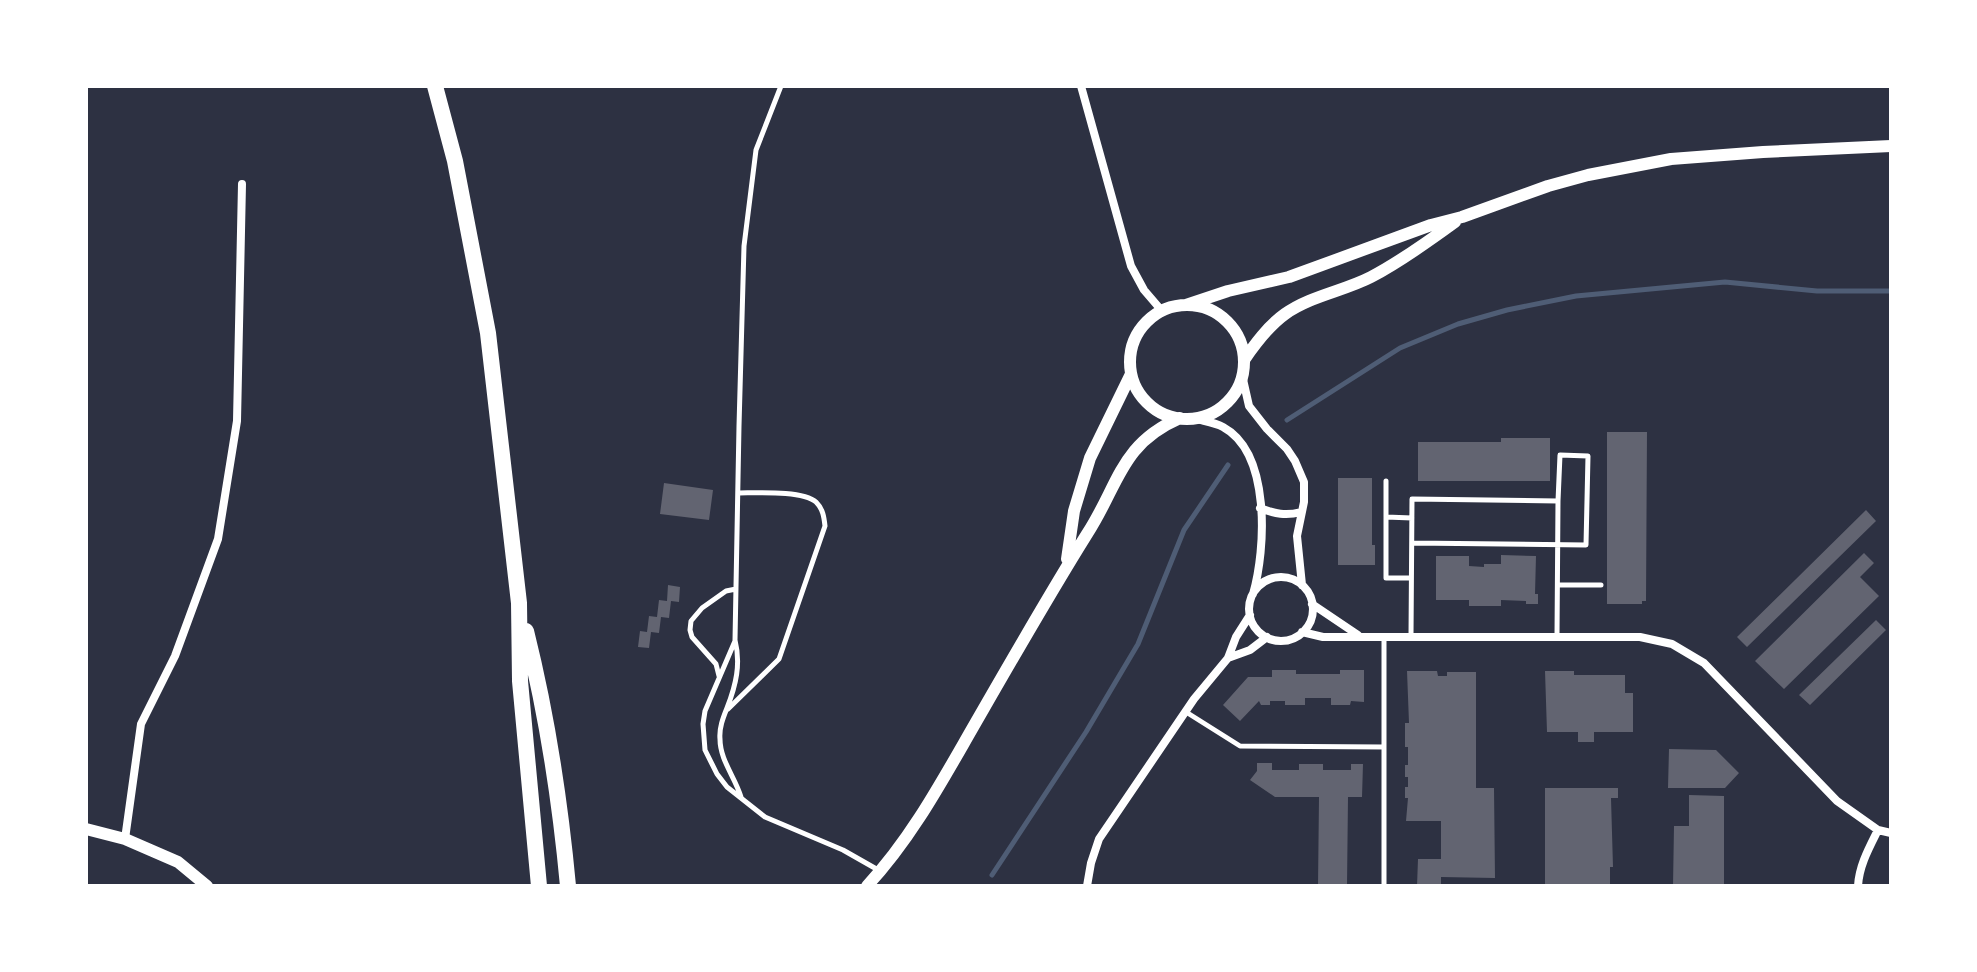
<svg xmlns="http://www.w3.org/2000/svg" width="1977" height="972" viewBox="0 0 1977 972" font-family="'DejaVu Sans',sans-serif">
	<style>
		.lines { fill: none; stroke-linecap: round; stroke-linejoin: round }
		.stream { stroke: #4f5d75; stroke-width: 5 }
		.building { fill: #626471 }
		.service { stroke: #fff; stroke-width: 5 }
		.minor { stroke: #fff; stroke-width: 8 }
		.tertiary { stroke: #fff; stroke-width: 12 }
		.trunk { stroke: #fff; stroke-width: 16 }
	</style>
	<rect width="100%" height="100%" fill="#2d3142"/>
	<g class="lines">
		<path class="stream" d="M1287,420l113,-72 58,-24 49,-14 69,-14 149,-14 92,9h74
			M992,875l94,-143 52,-88 46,-114 44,-65"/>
	</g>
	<path class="building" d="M1607,432h40l-1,169h-4v3h-35z
		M1501,438h49v43h-132v-39h83z
		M1338,478h34v67h3v20h-37z
		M664,483l49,7 -4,30 -49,-6z
		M1866,510l10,11 -129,126 -10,-10z
		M1864,553l10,10 -14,14 19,19 -95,93 -29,-28z
		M1501,555l35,1 -1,38h3v10h-12v-3l-25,-1v6h-32v-6h-33v-44h33v10l15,1v-3h17z
		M668,585l12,2 -1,15 -8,-1 -2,17 -8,-1 -2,16 -8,-1 -2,16 -11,-1 2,-16 7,1 2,-16 8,1 2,-17 8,1z
		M1876,620l10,10 -76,75 -11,-10z
		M1272,670h24v4h44v-4h24v32l-13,-1 -1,4h-19v-7h-26v7h-20v-4h-15v4h-9l-2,-4 -19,20 -17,-16 25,-28h24z
		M1407,671h30l1,5h9v-4h29v116h18l1,90 -54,-1v9h-24l1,-27h23v-38h-35l2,-23h-3v-11h3v-10h-3v-12h3v-18h-3v-24h4z
		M1545,671h29v4h51v18h8v39h-39v10h-16v-10h-31z
		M1669,749l47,1 23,23 -14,15h-57z
		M1257,763h15v7h27v-6h24v6h28v-6h12l-1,33h-14l-1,89h-29l1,-89h-44l-25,-17 7,-9z
		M1545,788h73v10h-7l2,69h-3v19h-65z
		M1689,795l35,1v90h-51l1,-60h15z"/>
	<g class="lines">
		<path class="service" d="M1386,481v97h25
			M1386,517l26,1
			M1412,543l174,2 2,-89 -28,-1 -2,46
			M1558,585h43
			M1411,636l1,-137 146,2 -1,135
			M735,641l-30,70 -2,13 2,26 12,24 10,13 38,30 78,33 37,21
			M719,676l-3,-12 -24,-27 -2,-7 1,-9 11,-13 24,-17 10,-2
			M728,709l51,-50 46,-133c-1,-9 -2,-17 -9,-24 -13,-12 -60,-9 -78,-9
			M1186,712l54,34 144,1
			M741,797c-6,-20 -21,-37 -21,-58 -1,-11 3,-21 7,-31 9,-23 14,-44 8,-68l4,-214 5,-180 12,-96 25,-64
			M1384,886v-249"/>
		<path class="minor" d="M1081,86l50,180 13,24 18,21
			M1242,375l7,31 18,23 20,20 8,12 9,21v20l-7,34 5,49
			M1193,418c9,3 21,4 30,9 48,26 43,122 30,167
			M1260,508c15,6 26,8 41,4
			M1249 609a32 32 0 1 1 64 0a32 32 0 1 1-64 0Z
			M1312,604l46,31
			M1302,632l21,5h317l32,7 32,19 133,138 41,29 13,3
			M1228,658l22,-8 17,-13
			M125,839l16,-115 34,-68 43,-117 19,-118 5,-237
			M1087,886l4,-23 8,-24 95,-140 34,-41 8,-21 14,-22
			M1858,886c1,-20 11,-38 20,-56"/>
		<path class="tertiary" d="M1186,305l42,-14 61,-14 142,-52 31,-8 86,-31 40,-11 83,-16 92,-7 128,-6
			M1130 362a57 57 0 1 1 114 0a57 57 0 1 1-114 0Z
			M1244,360c11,-16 24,-34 41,-46 25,-18 59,-23 86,-37 29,-15 58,-36 84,-55
			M1067,559l7,-48 16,-53 41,-84
			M86,829l39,10 53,23 29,24
			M867,886c43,-46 74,-103 105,-157 38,-66 75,-131 115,-195 32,-49 33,-90 93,-116"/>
		<path class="trunk" d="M435,86l20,75 33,172 31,270 1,78 19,205
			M526,631c21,84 34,169 42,255"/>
	</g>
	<rect width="1977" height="972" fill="none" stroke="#ffffff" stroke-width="176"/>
</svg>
